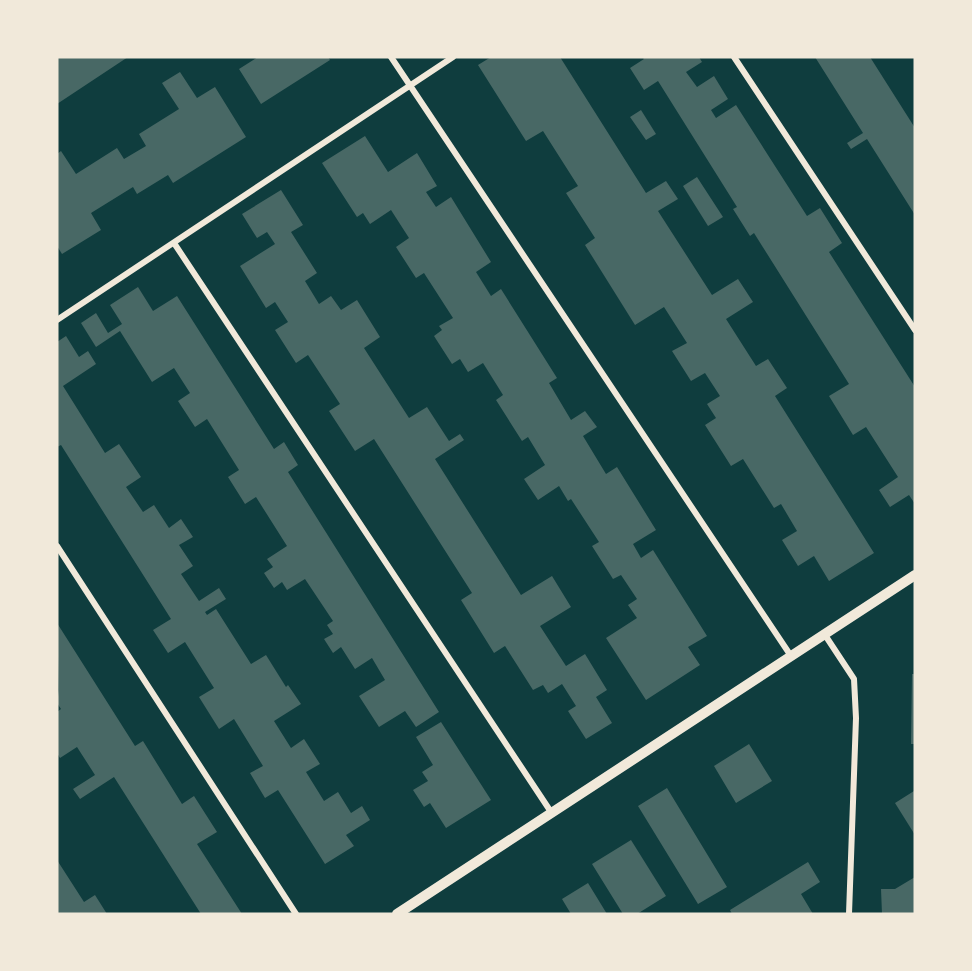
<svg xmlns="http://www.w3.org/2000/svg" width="972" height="971" viewBox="0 0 972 971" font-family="'Alegreya Sans',sans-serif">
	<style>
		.building { fill: #486865 }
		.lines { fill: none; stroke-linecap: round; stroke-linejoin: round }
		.minor { stroke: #f1e9da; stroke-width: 6 }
		.tertiary { stroke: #f1e9da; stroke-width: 10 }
	</style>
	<rect width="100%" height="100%" fill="#0f3d3e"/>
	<path class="building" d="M57,57h71l-71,47z
		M258,57h70l2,3 -69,44 -22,-35z
		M491,57h69l86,136 20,-12 12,18 -20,12 54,84 26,-16 15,23 -27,17 30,47 12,-7 19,29 -12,8 99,157 -45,28 -15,-25 -16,10 -16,-26 15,-9 -16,-27 -7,4 -31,-49 -12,7 -26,-41 11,-7 -9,-14 13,-8 -15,-23 -14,8 -19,-30 15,-8 -23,-36 -29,18 -50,-80 10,-7 -29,-45 12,-7 -35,-55 -17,10 -48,-76z
		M642,57h57l3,5 -16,10 11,15 17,-11 14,23 -17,11 5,8 20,-13 71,111 13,-8 22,35 -13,9 86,135v117l-6,-9 -19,12 -11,-17 19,-13 -32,-50 -13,8 -24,-39 20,-12 -95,-151 -4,3 -17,-27 4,-2 -79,-126 -14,9 -14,-22 14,-9z
		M815,57h55l45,71v87l-48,-76 -16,10 -4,-6 16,-10z
		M180,72l17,26 18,-11 31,50 -73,46 -5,-8 -31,19 -4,-7 -42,26 10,17 -39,24 -5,-8v-92l4,-3 15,23 41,-26 7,11 22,-13 -7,-12 40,-25 -17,-26z
		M641,110l15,24 -10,6 -16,-23z
		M365,136l23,36 29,-19 20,33 -11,6 10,15 15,-10 40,65 -15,10 15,24 10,-7 56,89 -8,5 22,37 14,-9 12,16 -14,9 23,38 11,-7 39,63 -23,14 8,14 12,-8 54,86 -19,11 12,18 -54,35 -40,-62 31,-20 -9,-13 9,-6 -16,-24 -8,4 -21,-33 7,-4 -28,-43 -3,2 -9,-15 -21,14 -14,-21 21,-14 -17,-28 -6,4 -26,-41 7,-5 -20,-32 -15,9 -8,-13 -8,5 -18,-28 8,-6 -3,-4 14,-8 -29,-45 -8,5 -20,-31 13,-9 -18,-28 -21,14 -7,-11 -6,4 -35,-54z
		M697,177l26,40 -15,9 -25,-40z
		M281,190l22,35 -12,7 26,41 -12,8 14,23 12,-8 10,14 16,-10 23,37 -16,11 45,70 18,-11 22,34 11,-7 4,6 -29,19 86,136 31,-19 19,31 -31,19 26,40 19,-12 22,36 -11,7 16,26 -26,16 -18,-28 8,-5 -14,-22 -14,9 -5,-8 -10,5 -28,-44 -11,7 -33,-53 11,-7 -98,-154 -19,12 -26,-40 11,-7 -32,-49 -12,8 -21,-33 13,-8 -13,-20 -9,6 -26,-42 35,-22 -8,-12 -10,6 -15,-24z
		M138,287l15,24 24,-15 97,153 10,-7 14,23 -10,7 151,240 -23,15 -11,-16 -26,16 -20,-31 26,-16 -13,-22 -17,11 -14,-22 -8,6 -9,-14 9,-5 -6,-9 6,-4 -28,-42 -18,11 -5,-8 -8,6 -10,-15 9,-6 -6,-8 20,-13 -31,-49 -11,7 -17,-27 11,-7 -32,-51 -12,8 -17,-26 12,-8 -16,-25 -22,14 -32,-51 -24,16 -15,-24 15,-10 12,20 14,-9 -12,-19z
		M66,336l13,21 9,-6 8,13 -33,22 42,67 14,-9 22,33 -15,10 17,25 11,-7 15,23 12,-9 12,18 -14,8 14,21 -12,8 18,27 20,-13 7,11 -21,13 2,3 9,-6 35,55 15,-9 20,32 2,-2 13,19 -27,17 17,27 13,-9 16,25 -14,8 18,29 14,-9 13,21 11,-7 8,14 -24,15 8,11 -29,18 -47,-74 -13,8 -15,-25 13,-7 -29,-47 -15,10 -20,-32 15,-9 -29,-46 -17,11 -15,-23 18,-11 -110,-174 -4,2v-105z
		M57,623l78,123 8,-5 39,63 12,-8 23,36 -20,12 45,70h-41l-87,-137 -34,22 -7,-10 22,-14 -18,-28 -17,11 -3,-5v-41l4,-3 -4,-6 2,-13z
		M912,674h3v70h-4z
		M441,722l50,78 -45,28 -16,-25 -6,4 -11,-17 15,-9 -6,-9 11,-7 -17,-28z
		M749,744l23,37 -36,22 -22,-37z
		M667,788l60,99 -29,17 -60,-98z
		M914,791l1,2v42l-20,-32z
		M631,840l35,56 -29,18h-14l-31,-50z
		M57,860l27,42 11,-7 12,19h-50z
		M808,862l12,20 -19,12 12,20h-81l-2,-4z
		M915,877v37h-33l-1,-25h14z
		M588,883l19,31h-36l-9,-15z"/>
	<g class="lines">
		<path class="minor" d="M391,57l400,599
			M734,57l181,273
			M174,243l377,569
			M57,320l396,-263
			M57,546l239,368
			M825,635l29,44 2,39 -7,196"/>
		<path class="tertiary" d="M397,914l518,-339"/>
	</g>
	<rect width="972" height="971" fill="none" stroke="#f1e9da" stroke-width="117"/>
</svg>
